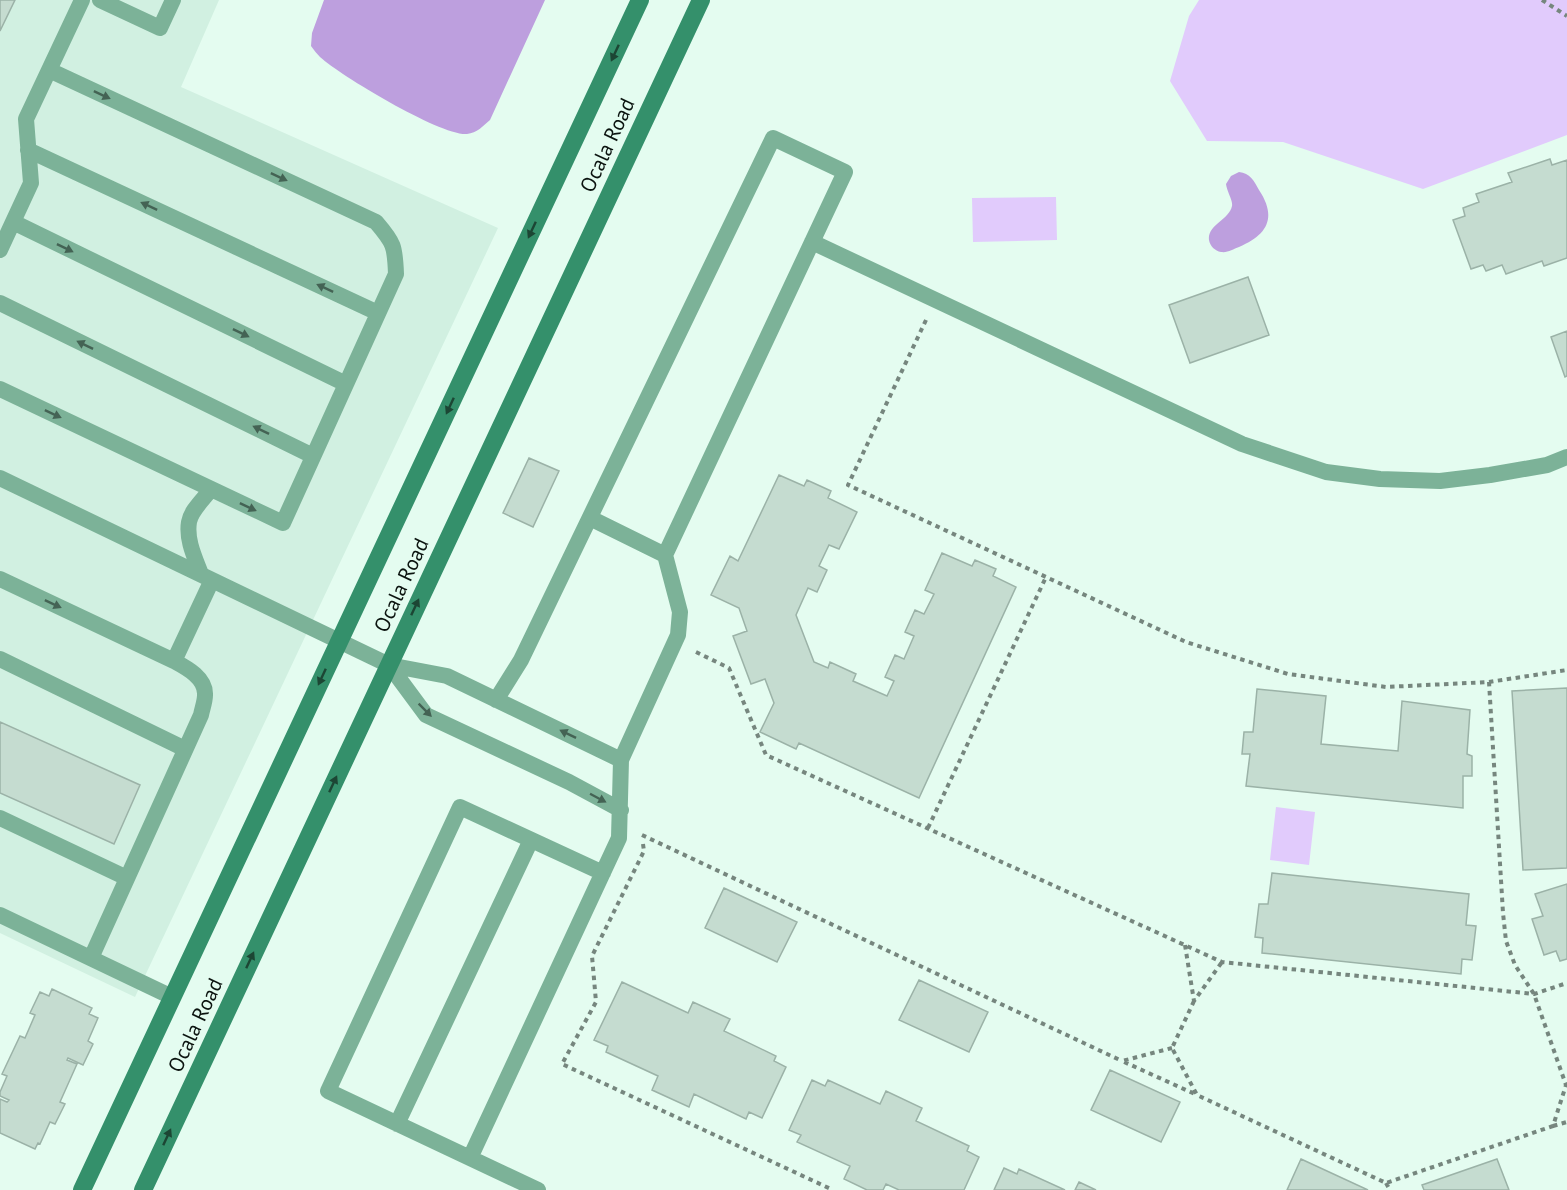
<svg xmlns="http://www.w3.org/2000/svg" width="1567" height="1190" viewBox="0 0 1567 1190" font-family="'PT Sans',sans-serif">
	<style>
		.built { fill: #d1f0e1 }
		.green { fill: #e1cbfc }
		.water { fill: #bd9fde }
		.building { fill: #c5dcd0; stroke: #9bb2a7; stroke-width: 1.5 }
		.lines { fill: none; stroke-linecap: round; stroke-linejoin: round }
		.path { stroke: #76867e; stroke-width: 4; stroke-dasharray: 4.5 4.5; stroke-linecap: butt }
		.service { stroke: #7cb298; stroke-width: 16 }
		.secondary { stroke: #34906b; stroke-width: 18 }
		.oneway { fill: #1c4634 }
		.oneway2 { fill: #446354 }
		.labels { text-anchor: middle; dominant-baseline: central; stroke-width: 4.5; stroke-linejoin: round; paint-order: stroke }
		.street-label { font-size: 21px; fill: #0c1410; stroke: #e4fcf0 }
	</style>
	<rect width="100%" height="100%" fill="#e4fcf0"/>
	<path class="built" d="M0,0h219l-38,87 317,141 -363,769 -135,-64z"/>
	<path class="green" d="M1199,0h368v135l-144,54 -140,-47 -76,-1 -37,-60 19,-65z
		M1056,197l1,43 -84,2 -1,-44z
		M1276,807l39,5 -6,53 -39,-5z"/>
	<path class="water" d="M324,0h221l-55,120c-7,6 -13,13 -23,14 -26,2 -126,-58 -147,-77 -3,-3 -6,-7 -9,-11l1,-13z
		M1239,172c11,1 15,9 20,18 18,27 9,45 -20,57 -6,2 -11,6 -18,5 -6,-1 -11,-6 -12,-12 -2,-15 20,-20 23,-34 1,-6 -5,-14 -6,-22l5,-8z"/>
	<path class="building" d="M0,0h15l-15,31z
		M1550,159l2,6 15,-5v98l-23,8 -2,-5 -36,13 -4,-9 -16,6 -3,-6 -12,4 -18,-49 12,-4 -2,-8 16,-6 -3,-8 36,-12 -4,-9z
		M1248,277l21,58 -79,28 -21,-58z
		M1567,331v45l-2,1 -14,-40z
		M529,458l30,13 -26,56 -30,-14z
		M779,475l25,11 3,-6 24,11 -3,7 29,14 -18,37 -10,-4 -10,21 8,4 -10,22 -9,-4 -12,27 18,47 14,6 2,-6 26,12 -3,7 34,15 7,-15 -9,-4 10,-22 9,4 10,-23 -9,-4 10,-22 9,4 10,-20 -9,-4 17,-37 30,13 3,-6 21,9 -3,7 23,11 -97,211 -120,-55 -3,6 -36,-17 14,-29 -9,-24 -14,5 -18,-48 14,-5 -8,-23 -28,-13 19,-39 8,5z
		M1567,688v180l-44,2 -11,-179z
		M1257,689l69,7 -5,48 77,7 4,-50 68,9 -3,44 5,2v20h-9v32l-217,-22 4,-32h-8l2,-22h9z
		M0,722l140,63 -26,59 -114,-51z
		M1272,873l197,21 -3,31 10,1 -4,34 -10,-1 -1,15 -199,-21 1,-15 -8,-1 4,-33h9z
		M1567,884v75l-7,2 -4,-10 -12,4 -12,-36 11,-3 -8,-22z
		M724,888l73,34 -20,40 -72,-34z
		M919,980l69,32 -19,40 -70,-32z
		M622,982l66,31 5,-11 37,17 -6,12 52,25 -2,5 12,6 -24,51 -13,-6 -3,7 -52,-25 -5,13 -37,-17 6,-14 -52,-24 2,-6 -14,-6z
		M52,989l40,19 -3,6 9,4 -10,23 5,3 -10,21 -15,-7 -1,2 10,4 -17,38 5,2 -10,20 -5,-2 -10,22 -2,-1 -3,6 -35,-16v-34l7,3 2,-2 -9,-4v-4l7,-16 -5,-2 18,-38 5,2 10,-23 -5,-2 10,-21 9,4z
		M1110,1070l70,32 -19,40 -70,-32z
		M812,1080l13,6 3,-6 52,24 6,-13 36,17 -6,13 53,25 -2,5 12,6 -15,33h-65l-13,-6 -3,6h-16l-23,-11 6,-13 -53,-24 4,-7 -12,-5z
		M1301,1159l67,31h-81z
		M1497,1159l12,31h-85l-2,-5z
		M1004,1168l13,6 2,-5 46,21h-71z
		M1079,1182l17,8h-21z"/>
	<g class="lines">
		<path class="path" d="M1542,0l25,16
			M926,320l-78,165 338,157 102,32 98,13 103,-5 78,-12
			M696,652l33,16 37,87 456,207 312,32 33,-11
			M928,828l118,-251
			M642,835l480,226
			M643,844l1,7 -52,105 4,46 -34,62 271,126
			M1185,945l9,56 28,-39
			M1194,1001l-22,47 25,47 189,88 167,-57 13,-41 -32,-91 -19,-29 -9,-24 -3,-28 -14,-231
			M1172,1048l-50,13 75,34
			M1553,1126l14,-4
			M1386,1183l4,7"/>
		<path class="service" d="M100,0l60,28 13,-28
			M28,150l350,163
			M13,222l333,162
			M812,242l430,202 84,28 54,7 60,2 50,-6 57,-10 20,-8
			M0,250l31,-67 -5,-64 56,-119
			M0,303l313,153
			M0,389l283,134 113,-249c-1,-28 -2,-31 -20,-52l-327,-152
			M0,478l389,187 58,11 174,84
			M590,518l75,37
			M201,574c-6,-16 -15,-34 -12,-52 2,-12 15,-23 22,-33
			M0,579l174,82c13,7 32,17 31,34 0,7 -3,14 -4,20l-110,243
			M0,659l185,90
			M174,661l38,-81
			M389,665l37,50 143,67 52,28
			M0,818l127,60
			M0,915l172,82
			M397,1124l134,-284
			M470,1158l149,-320 2,-78 57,-125 2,-23 -15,-57 180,-383 -72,-34 -252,522 -25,40
			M538,1190l-210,-99 132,-284 143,66"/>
		<path class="secondary" d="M82,1190l558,-1190
			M143,1190l558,-1190"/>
	</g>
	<defs><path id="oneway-solid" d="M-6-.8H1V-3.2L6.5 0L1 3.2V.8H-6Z" transform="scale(1.5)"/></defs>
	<g class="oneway">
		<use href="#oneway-solid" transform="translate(615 53) rotate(115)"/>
		<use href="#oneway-solid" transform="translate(532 230) rotate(115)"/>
		<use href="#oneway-solid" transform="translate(450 406) rotate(115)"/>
		<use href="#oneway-solid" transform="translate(415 607) rotate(-65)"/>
		<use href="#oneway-solid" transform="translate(322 677) rotate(115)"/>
		<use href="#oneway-solid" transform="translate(333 784) rotate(-65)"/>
		<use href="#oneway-solid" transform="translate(250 960) rotate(-65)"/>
		<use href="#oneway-solid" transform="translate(167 1137) rotate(-65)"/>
	</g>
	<g class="oneway2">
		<use href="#oneway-solid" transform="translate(102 95) rotate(25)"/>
		<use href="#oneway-solid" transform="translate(279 177) rotate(25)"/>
		<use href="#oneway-solid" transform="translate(149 206) rotate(-155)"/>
		<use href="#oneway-solid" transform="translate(65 248) rotate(26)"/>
		<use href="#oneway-solid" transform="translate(325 288) rotate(-155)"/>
		<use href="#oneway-solid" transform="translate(241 333) rotate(26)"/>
		<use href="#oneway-solid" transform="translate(85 345) rotate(-154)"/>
		<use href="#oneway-solid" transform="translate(53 414) rotate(25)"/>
		<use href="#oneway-solid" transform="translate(261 430) rotate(-154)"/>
		<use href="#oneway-solid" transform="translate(248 507) rotate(25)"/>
		<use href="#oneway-solid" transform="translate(53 604) rotate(25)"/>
		<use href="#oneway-solid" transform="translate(425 710) rotate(45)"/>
		<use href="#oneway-solid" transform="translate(568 734) rotate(-154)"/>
		<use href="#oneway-solid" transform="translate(598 798) rotate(28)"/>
	</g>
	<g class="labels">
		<g class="street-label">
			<text transform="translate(607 145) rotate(-65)">Ocala Road</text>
			<text transform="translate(401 585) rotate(-65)">Ocala Road</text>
			<text transform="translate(195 1025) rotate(-65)">Ocala Road</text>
		</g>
	</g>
</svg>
